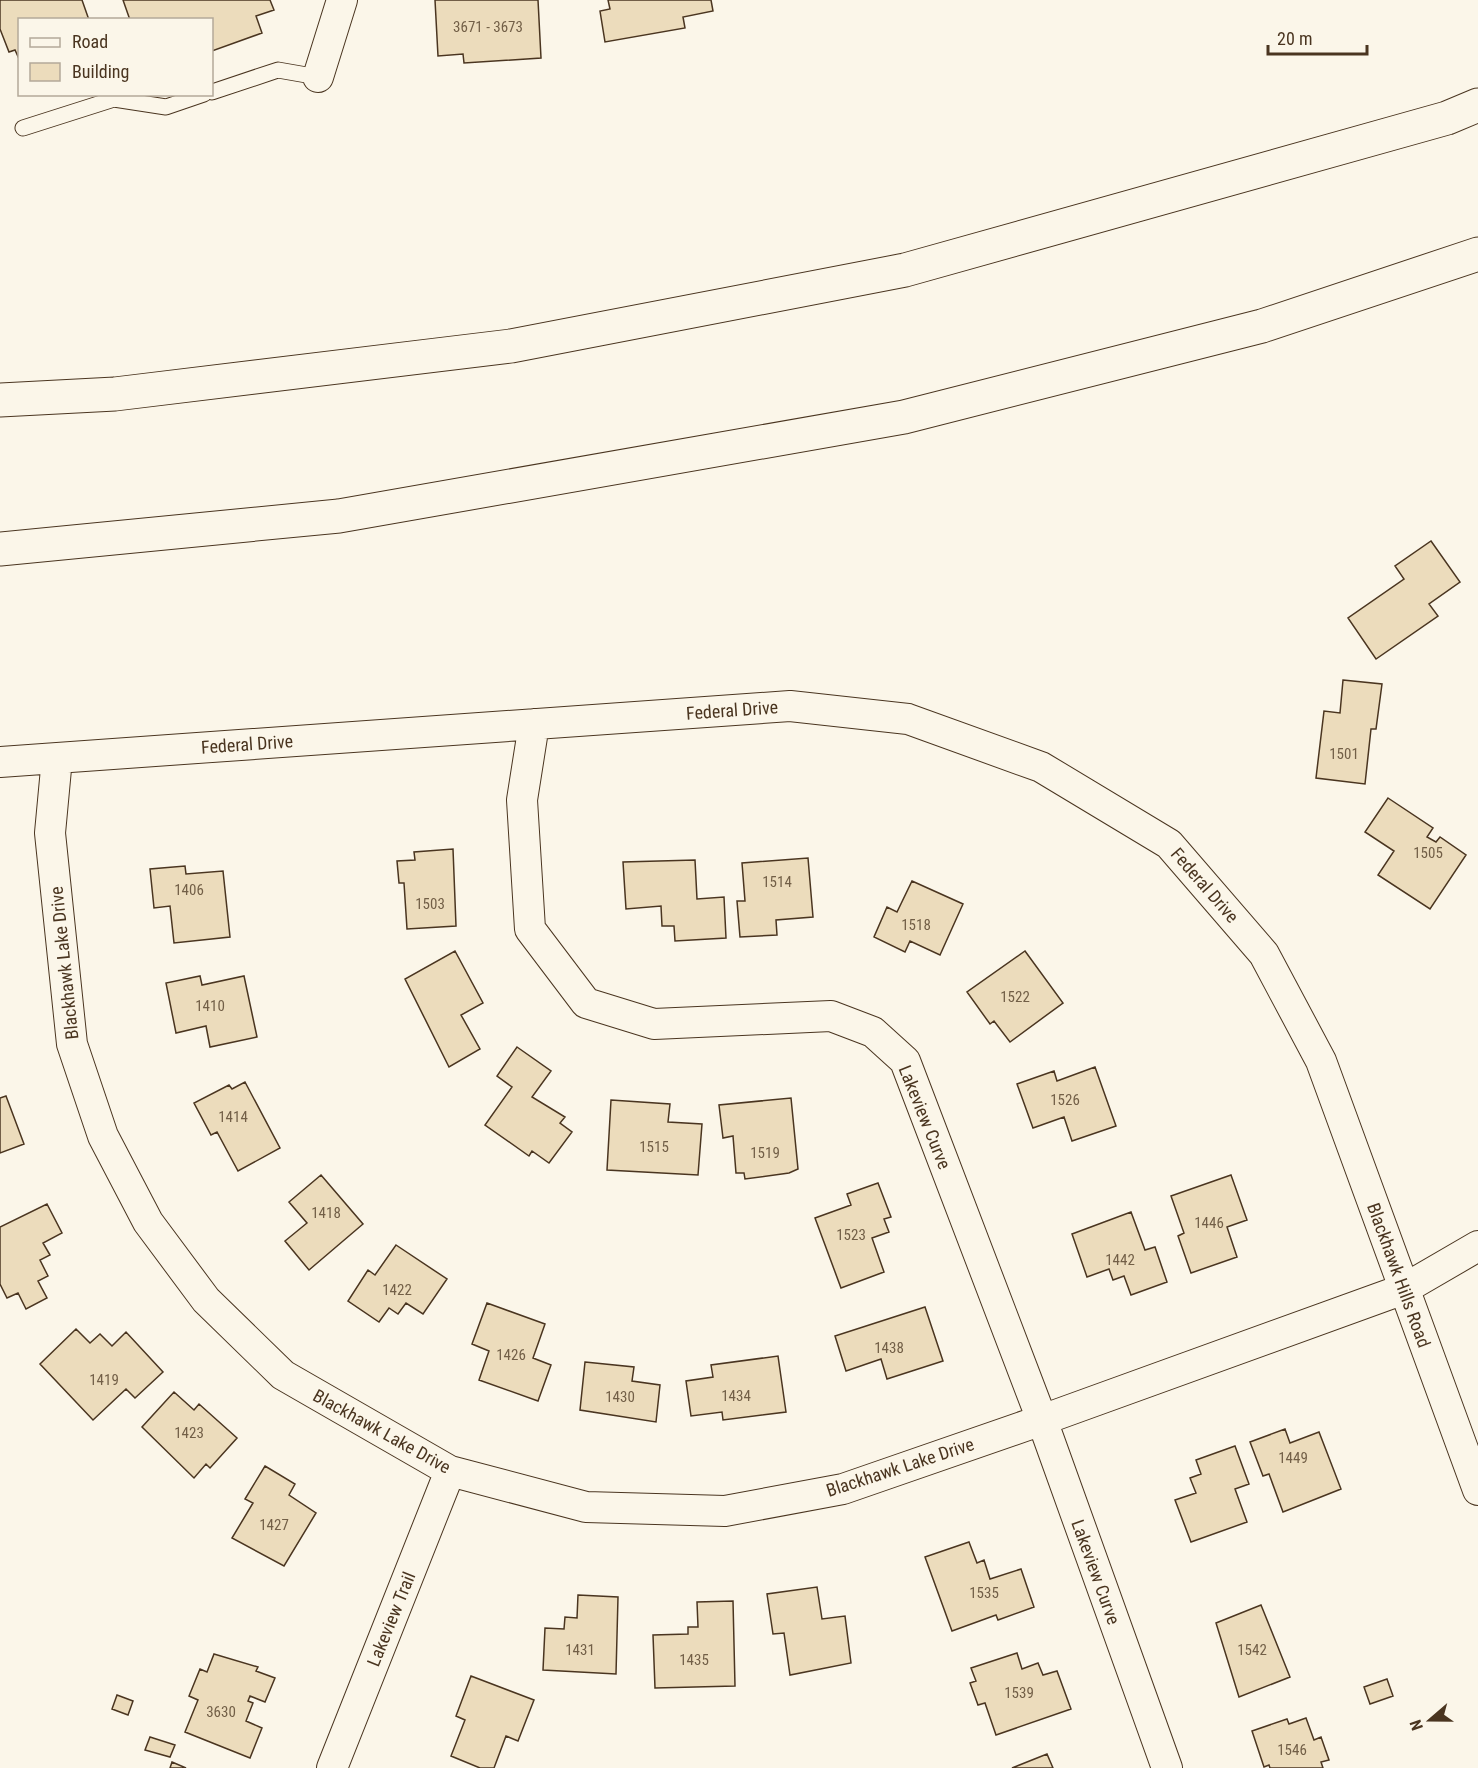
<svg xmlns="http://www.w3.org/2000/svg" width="1478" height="1768" viewBox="0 0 1478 1768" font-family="'Roboto Condensed',sans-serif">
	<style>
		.building { fill: #ecdcbc; stroke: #4a3520; stroke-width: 1.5 }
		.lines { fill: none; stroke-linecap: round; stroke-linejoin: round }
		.service-casing { stroke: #4a3520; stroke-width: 17 }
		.minor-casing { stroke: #4a3520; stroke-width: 32 }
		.motorway-casing { stroke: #4a3520; stroke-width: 35 }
		.service { stroke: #fbf6e9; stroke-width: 15 }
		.minor { stroke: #fbf6e9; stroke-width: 30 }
		.motorway { stroke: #fbf6e9; stroke-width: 33 }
		.labels { text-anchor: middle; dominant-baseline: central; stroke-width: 4.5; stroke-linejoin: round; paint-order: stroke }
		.number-label { font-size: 15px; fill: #725f47 }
		.street-label { font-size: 18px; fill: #4a3520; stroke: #fbf6e9 }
	</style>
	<rect width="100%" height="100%" fill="#fbf6e9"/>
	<path class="building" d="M0,0h82l7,20h-69v41l-5,-11 -6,2 -9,-23z
		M123,0h147l4,10 -18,6 6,17 -50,18v-31h-82z
		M435,0h103l3,58 -77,5 -1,-9 -25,2z
		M608,0h103l2,11 -30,6 2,11 -80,14 -5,-31 10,-2z
		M1431,541l29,41 -31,22 9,12 -62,43 -28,-41 56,-39 -9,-13z
		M1343,680l39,4 -6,45h-5l-6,55 -49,-6 8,-67 16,2z
		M1388,798l45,30 -6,9 9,5 4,-5 26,18 -36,54 -52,-34 16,-24 -29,-19z
		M453,849l3,77 -49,3 -3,-46h-5l-2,-22 18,-1 -1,-8z
		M808,858l5,59 -37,3 1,15 -37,2 -3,-36h8l-3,-38z
		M695,860l2,39 27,-2 2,41 -51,3 -1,-15h-12l-1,-20 -35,3 -3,-47z
		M185,866l1,8 37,-3 7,66 -56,6 -4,-37 -16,2 -4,-39z
		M912,881l51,23 -23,51 -30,-14 -5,11 -31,-15 13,-30 10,5z
		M455,951l28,52 -22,12 19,34 -31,18 -44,-88z
		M1025,951l38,52 -53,39 -16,-21 -4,3 -23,-32z
		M200,976l2,9 42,-9 13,61 -47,10 -4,-21 -30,7 -10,-50z
		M517,1047l34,24 -19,26 33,20 -5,6 12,9 -23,31 -17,-12 -3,5 -44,-31 27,-38 -15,-11z
		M1095,1067l21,59 -44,15 -8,-24 -31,11 -16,-44 37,-13 3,10z
		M245,1082l35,66 -42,23 -21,-39 -6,3 -17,-32 35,-18 3,4z
		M6,1096l18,48 -24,9v-55z
		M791,1098l7,71 -9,4 -44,6 -1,-6h-8l-3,-37 -10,2 -4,-33z
		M611,1100l59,4 -2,18 34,2 -4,51 -91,-5z
		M321,1175l42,49 -54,46 -24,-29 22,-18 -18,-21z
		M1231,1175l16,45 -20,7 10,30 -46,16 -13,-37 6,-3 -13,-37z
		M878,1183l13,34 -7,2 5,13 -17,6 12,34 -43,16 -26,-70 36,-13 -4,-11z
		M47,1204l15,29 -19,10 7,12 -10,5 8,16 -10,5 9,17 -21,11 -8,-16 -11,5 -7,-14v-57z
		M1131,1212l14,38 10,-3 12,35 -36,13 -7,-19 -11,4 -4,-11 -22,8 -15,-43z
		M396,1245l51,34 -24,35 -17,-11 -8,11 -9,-6 -10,14 -31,-21 20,-31 7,5z
		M487,1303l58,21 -12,34 18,7 -13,36 -59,-21 10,-29 -17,-7z
		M925,1307l18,54 -56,18 -6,-20 -35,12 -11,-35z
		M76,1329l14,14 10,-9 12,12 14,-14 37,40 -28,26 -9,-9 -33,31 -53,-56z
		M778,1356l8,56 -63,8 -1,-8 -31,4 -5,-35 27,-4 -2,-12z
		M585,1362l49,5 -2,14 28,4 -4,37 -76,-12z
		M174,1392l20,18 5,-6 38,34 -27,30 -4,-4 -12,14 -52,-51z
		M1285,1429l5,14 29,-11 22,57 -58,23 -14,-38 -6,2 -13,-34z
		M1235,1446l14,38 -14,5 12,33 -56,20 -16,-42 21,-7 -6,-15 11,-4 -5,-14z
		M265,1466l30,18 -6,11 27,18 -32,53 -52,-28 21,-35 -8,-4z
		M969,1542l8,21 7,-3 6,19 31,-10 13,38 -36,13 -2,-5 -44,16 -27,-74z
		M817,1587l5,32 23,-3 6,47 -61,12 -6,-42 -11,1 -6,-40z
		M578,1595l40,2 -2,77 -73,-4 2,-42 19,1 1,-12 12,1z
		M733,1601l2,85 -80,2 -2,-53 35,-1v-7h10l-1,-25z
		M1261,1605l29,72 -51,20 -23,-74z
		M1017,1653l5,16 16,-6 5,12 14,-4 14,38 -75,26 -11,-32 -7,2 -8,-22 6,-2 -5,-13z
		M214,1654l44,13 -2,4 19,7 -10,24 -15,-6 -2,5 5,2 -7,18 16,7 -12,30 -65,-26 13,-32 -9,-4 11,-27 7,3z
		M471,1676l63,24 -16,41 -12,-5 -12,32h-14l-29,-12 14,-36 -9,-4z
		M1387,1679l6,17 -23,8 -6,-17z
		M117,1695l16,6 -5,14 -16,-6z
		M1306,1718l8,22 7,-3 8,23 -8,2 2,6h-53l-1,-3 -5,2 -12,-36 35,-12 2,5z
		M150,1737l25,8 -5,12 -25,-7z
		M1047,1754l6,14h-41z
		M172,1762l14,6h-16z"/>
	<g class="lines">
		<g class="service-casing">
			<path id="service" d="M212,92l66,-22 40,7
				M23,128l91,-29 52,8 38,-13"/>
		</g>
		<g class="minor-casing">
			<path id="minor" d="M318,77l24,-77
				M534,724l-12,76 8,129 56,74 68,21 177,-8 42,16 32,29 137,359 125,348
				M57,758l-7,75 22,211 31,92 45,86 58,78 77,75 167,96 136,36 139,4 118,-22 199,-69 362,-131 74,-43
				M0,762l790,-56 118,13 133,48 128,77 95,110 57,107 157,429
				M332,1768l118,-297"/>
		</g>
		<g class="motorway-casing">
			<path id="motorway" d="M0,400l115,-6 396,-48 394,-76 542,-152 31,-13
				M0,549l339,-33 565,-99 358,-91 216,-72"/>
		</g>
		<use href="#service" class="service"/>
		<use href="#minor" class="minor"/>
		<use href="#motorway" class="motorway"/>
	</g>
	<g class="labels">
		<g class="number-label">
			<text x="488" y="27">3671 - 3673</text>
			<text x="1344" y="754">1501</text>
			<text x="1428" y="853">1505</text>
			<text x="777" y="882">1514</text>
			<text x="189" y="890">1406</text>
			<text x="430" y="904">1503</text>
			<text x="916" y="925">1518</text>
			<text x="1015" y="997">1522</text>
			<text x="210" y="1006">1410</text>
			<text x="1065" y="1100">1526</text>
			<text x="233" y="1117">1414</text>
			<text x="654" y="1147">1515</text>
			<text x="765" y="1153">1519</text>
			<text x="326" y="1213">1418</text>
			<text x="1209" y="1223">1446</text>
			<text x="851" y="1235">1523</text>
			<text x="1120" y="1260">1442</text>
			<text x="397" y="1290">1422</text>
			<text x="889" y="1348">1438</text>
			<text x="511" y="1355">1426</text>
			<text x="104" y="1380">1419</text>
			<text x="736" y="1396">1434</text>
			<text x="620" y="1397">1430</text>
			<text x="189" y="1433">1423</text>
			<text x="1293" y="1458">1449</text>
			<text x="274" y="1525">1427</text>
			<text x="984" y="1593">1535</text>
			<text x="580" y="1650">1431</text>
			<text x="1252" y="1650">1542</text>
			<text x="694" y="1660">1435</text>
			<text x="1019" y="1693">1539</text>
			<text x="221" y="1712">3630</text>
			<text x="1292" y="1750">1546</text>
		</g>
		<g class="street-label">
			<text transform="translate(732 710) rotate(-4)">Federal Drive</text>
			<text transform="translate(247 744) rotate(-4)">Federal Drive</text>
			<text transform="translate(1205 885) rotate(49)">Federal Drive</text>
			<text transform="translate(64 963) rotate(-96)">Blackhawk Lake Drive</text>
			<text transform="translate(925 1117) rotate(68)">Lakeview Curve</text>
			<text transform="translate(1399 1275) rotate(70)">Blackhawk Hills Road</text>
			<text transform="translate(382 1431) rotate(29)">Blackhawk Lake Drive</text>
			<text transform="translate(900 1467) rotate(-18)">Blackhawk Lake Drive</text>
			<text transform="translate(1096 1572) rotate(70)">Lakeview Curve</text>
			<text transform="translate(391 1619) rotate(-68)">Lakeview Trail</text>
		</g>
	</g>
	<rect x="18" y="18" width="195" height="78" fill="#fbf6e9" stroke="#b4a999" stroke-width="1.5"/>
	<rect x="30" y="38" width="30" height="9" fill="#fbf6e9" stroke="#b4a999" stroke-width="1.5"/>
	<text x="72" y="48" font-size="18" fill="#4a3520">Road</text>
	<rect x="30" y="63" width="30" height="18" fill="#ecdcbc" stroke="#b4a999" stroke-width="1.5"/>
	<text x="72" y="78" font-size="18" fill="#4a3520">Building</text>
	<g transform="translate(1430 1720) rotate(250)" stroke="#fbf6e9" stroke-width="4.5" paint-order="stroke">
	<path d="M0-4.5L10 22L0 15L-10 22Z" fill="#4a3520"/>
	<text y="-9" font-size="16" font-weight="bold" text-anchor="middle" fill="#4a3520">N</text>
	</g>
	<path d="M1268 45v9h99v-9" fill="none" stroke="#4a3520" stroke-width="3"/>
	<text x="1277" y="45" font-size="18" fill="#4a3520" stroke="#fbf6e9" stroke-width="4.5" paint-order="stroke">20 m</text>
</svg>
